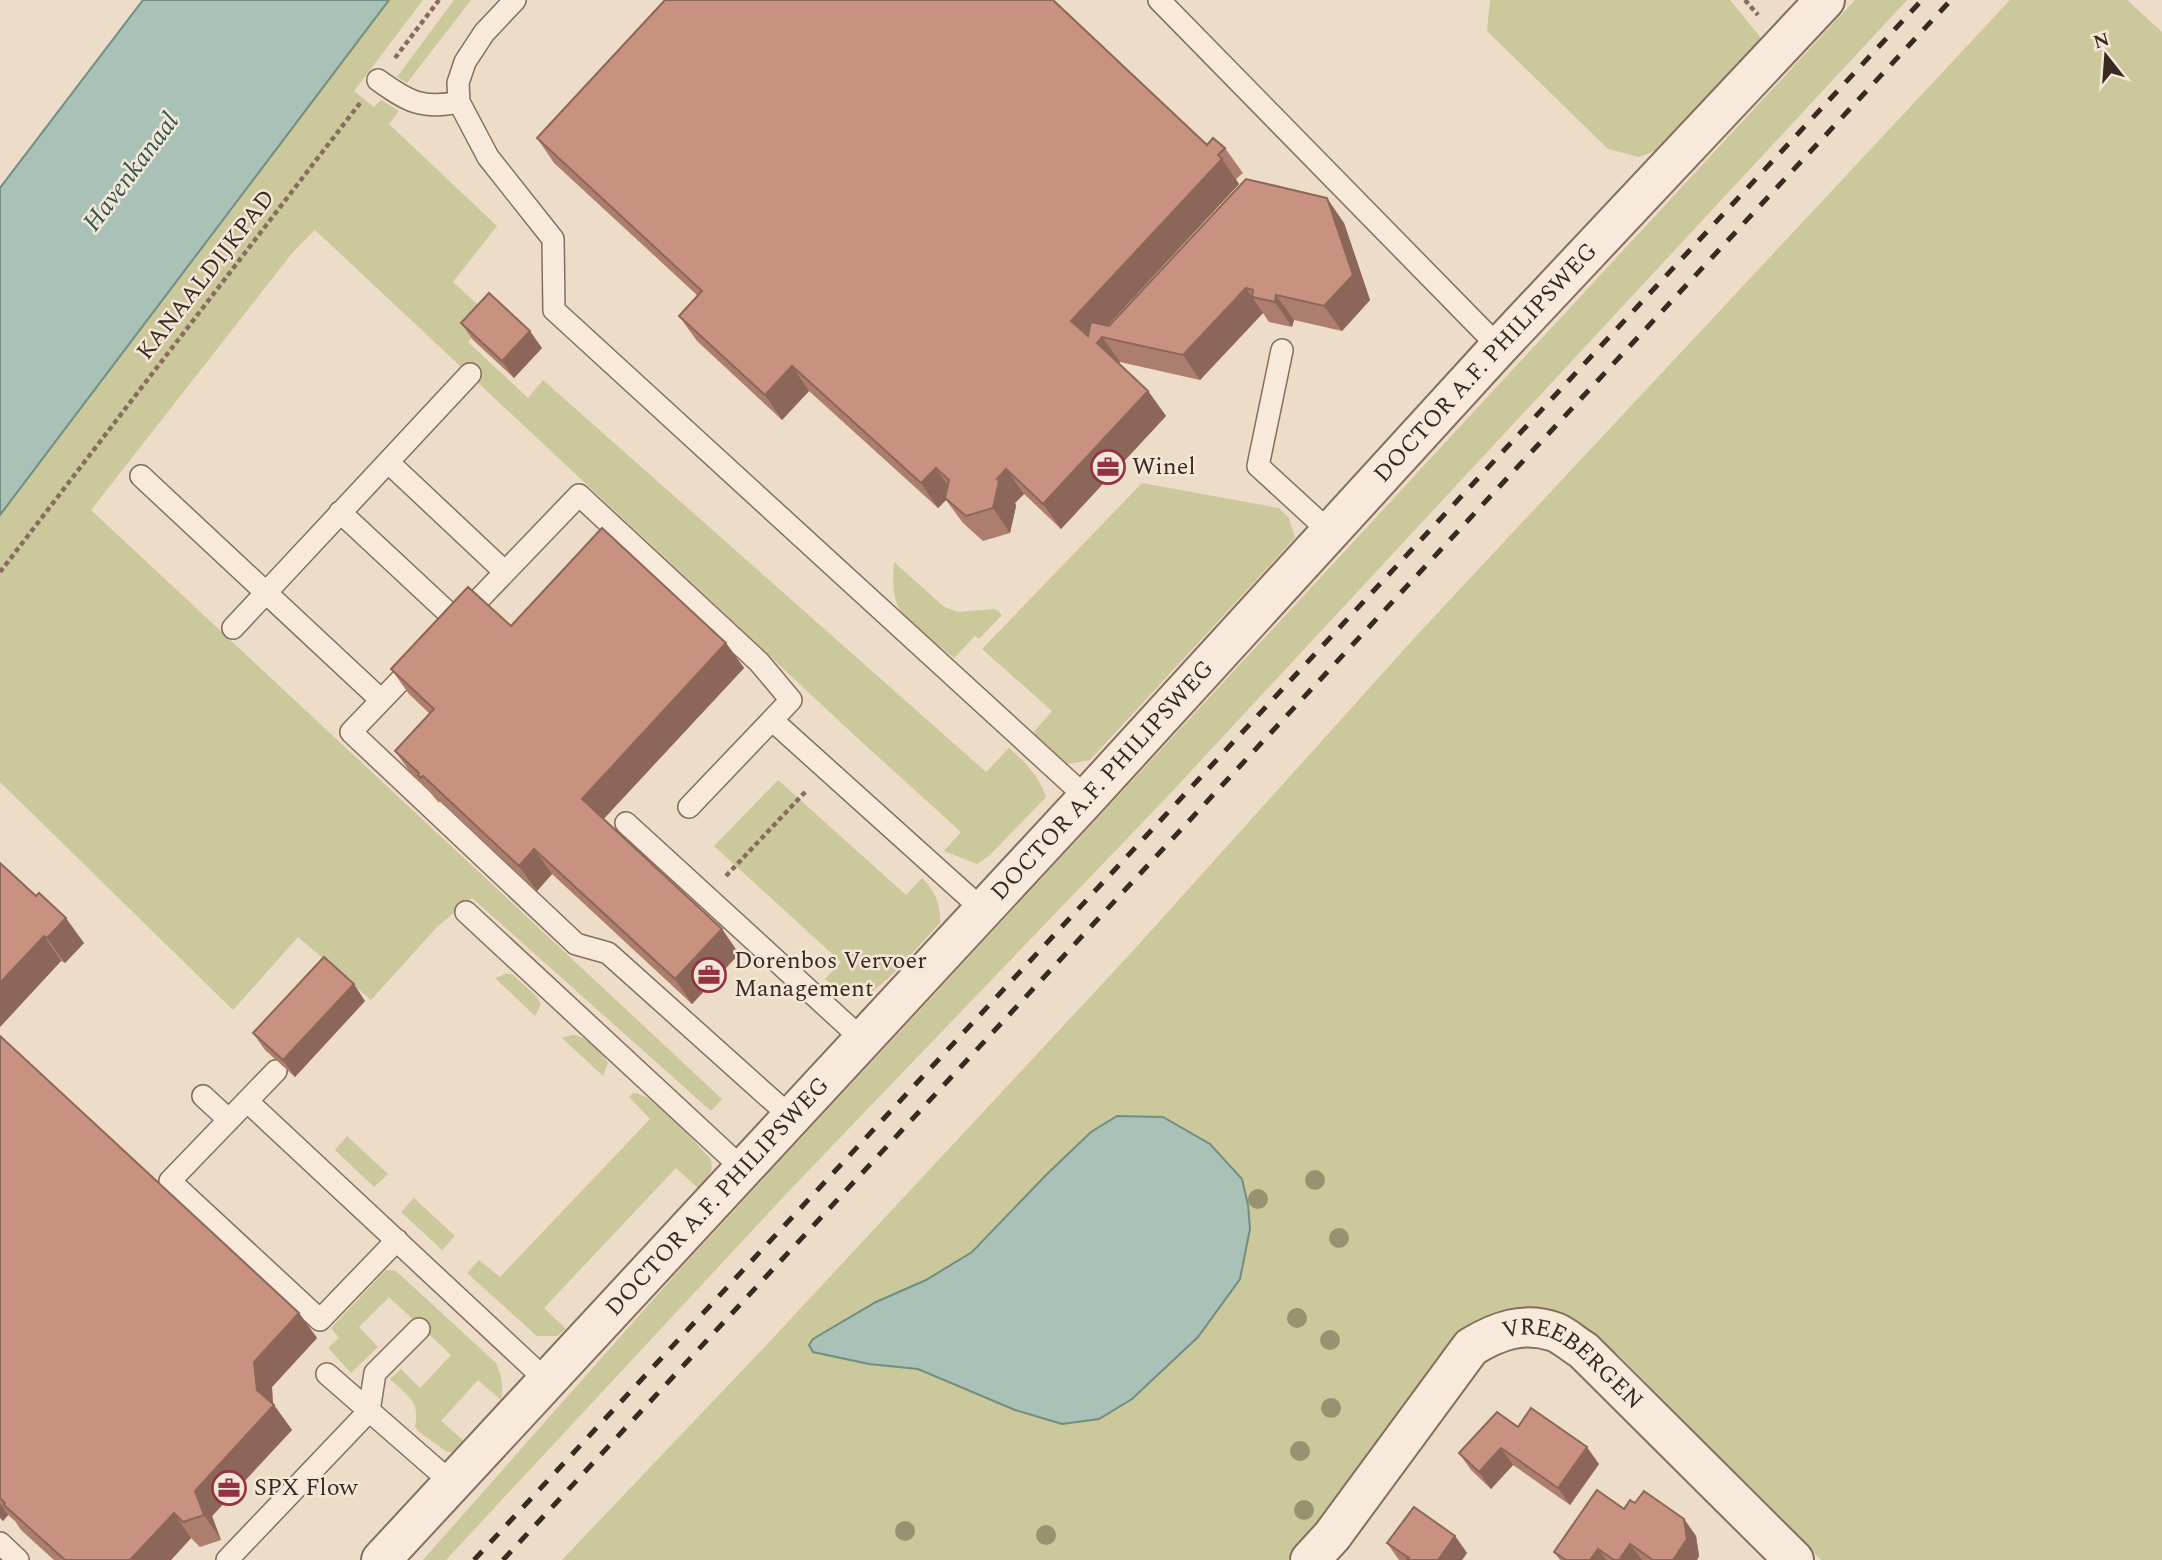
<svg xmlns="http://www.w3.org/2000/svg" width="2162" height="1560" viewBox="0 0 2162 1560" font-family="Spectral,serif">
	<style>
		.green { fill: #cbc89c; fill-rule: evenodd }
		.water { fill: #a9c1b6; stroke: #708f82; stroke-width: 2 }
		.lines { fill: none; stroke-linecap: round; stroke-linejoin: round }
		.lane-casing { stroke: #886d5e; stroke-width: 24 }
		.street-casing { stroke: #886d5e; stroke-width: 42 }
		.path { stroke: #886d5e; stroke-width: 4.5; stroke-dasharray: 5 3.5; stroke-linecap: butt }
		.lane { stroke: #f8eadb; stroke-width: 21 }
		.street { stroke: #f8eadb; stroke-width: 38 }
		.rail { stroke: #392921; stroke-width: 5; stroke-dasharray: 12 12; stroke-linecap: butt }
		.tree { fill: #979270 }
		.wall { fill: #ad7e6e }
		.shaded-wall { fill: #8d665a }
		.building { fill: #c99280; stroke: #8d665a; stroke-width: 2 }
		.labels { text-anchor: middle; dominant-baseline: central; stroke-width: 5; stroke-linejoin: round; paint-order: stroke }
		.street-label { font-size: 24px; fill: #392921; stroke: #f4e7d8 }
		.poi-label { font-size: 24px; fill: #392921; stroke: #f4e7d8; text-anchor: start }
		.water-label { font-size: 26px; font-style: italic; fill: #31584f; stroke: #f4e7d8 }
	</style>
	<rect width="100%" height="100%" fill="#eddcc8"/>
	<path class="green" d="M389,0h34l-69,91 20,16 7,-7 18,11 -10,13 108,102 -44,56 37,34 -22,26 60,56 15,-18 443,392 23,-24c17,15 29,27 37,49l-56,58 -13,9 -33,-13 17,-19 -108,-98 -538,-504 -22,22 -202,258 631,589 -11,12 -239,-213 -35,29 -66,73 -73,-63 -65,73 -233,-228v-267z
		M454,0h17l-64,83 -10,-6z
		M1490,0h240l31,38 -104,112 -18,7 -31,-8 -121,-118z
		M1855,0h52l-741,798 -379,395 -341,367h-23l259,-293z
		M2010,0h117l35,32v1528h-341l-202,-205 -50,-38 -29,-9 -43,3 -20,9 -21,17 -145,199 -23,24h-726l210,-221 359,-386 287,-319zM1117,1116l-102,294 -97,-41 -49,-5 -57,-12 1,-13 63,-37 50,-22 46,-28 74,-77 44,-43z
		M1142,483l137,25 10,10 6,20 -205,222 -22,4 -35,-31 19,-22 -70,-62z
		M894,562l49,44 14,6 38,-3 7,6 -23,24 -4,-3 -21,22c-13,-12 -49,-37 -56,-52 -6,-12 -5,-30 -4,-44z
		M778,780l128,115 16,-17c13,13 19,26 18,45 -15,15 -62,74 -81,74 -13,0 -25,-10 -34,-18l16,-17 -127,-116z
		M505,974h7l25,23 4,7 -6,12 -40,-38z
		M572,1035c14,0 30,17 36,28l-5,13 -41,-38z
		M633,1093c20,-1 62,50 77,65 6,13 -4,21 -12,30l-22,-20 -132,140 22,21 -9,7h-20l-70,-63 12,-13 21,17 150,-158 -21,-22z
		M347,1136l41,38 -14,13 -39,-37z
		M414,1198l41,38 -13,14 -41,-38z
		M386,1270l10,1 100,92c7,18 7,19 5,37l-23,-20 -37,41 23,20 -12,11h-5l-29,-21 -3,-5c6,-25 -9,-31 -25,-47l11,-10 19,19 31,-33 -62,-58 -30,30 19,20 -27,26 -22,-24 1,-3 9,-8 -8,-10z"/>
	<path class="water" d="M143,0h246l-389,515v-327z
		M1117,1116l46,1 47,27 32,35 6,26 2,24 -10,50 -42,58 -66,62 -33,20 -37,5 -47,-14 -97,-41 -49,-5 -56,-12 -4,-7 4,-6 63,-37 50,-22 46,-28 74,-77 45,-43z"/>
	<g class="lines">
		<g class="lane-casing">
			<path id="lane" d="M515,0l-31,33 -19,29 -7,21 1,19 29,55 65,82 1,71 533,488
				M1159,0l340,347
				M378,80c29,21 44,30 81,22
				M1282,350l-24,116 73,67
				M388,462l117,110
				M141,476l240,224
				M340,512l117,109
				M462,617l117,-122 180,167 32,38 -19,20
				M233,628l237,-254
				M418,662l-67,70 225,212 32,9 183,164
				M689,807l83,-87 211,190
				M626,823l237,217
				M466,912l277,257
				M276,1071l-106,110 150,139 77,-80
				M203,1096l26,24
				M247,1101l300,280
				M327,1374l125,109
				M0,1543l18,17
				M227,1560l142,-149 6,-38 44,-44"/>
		</g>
		<g class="street-casing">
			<g id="street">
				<path id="s1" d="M381,1560l706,-762 412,-451 326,-347"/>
				<path id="s2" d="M1310,1560l22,-24 139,-189c26,-16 53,-26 84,-15 10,4 19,13 28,18l211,210"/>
			</g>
		</g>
		<path class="path" d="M1745,0l13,15
			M395,58l44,-58
			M0,572l360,-469
			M726,876l81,-86"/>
		<use href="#lane" class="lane"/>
		<use href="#street" class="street"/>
		<path class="rail" d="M474,1560l1448,-1560
			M503,1560l1448,-1560"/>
	</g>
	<g class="tree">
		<circle cx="1315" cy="1180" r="10"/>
		<circle cx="1258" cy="1199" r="10"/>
		<circle cx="1339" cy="1238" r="10"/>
		<circle cx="1297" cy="1318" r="10"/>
		<circle cx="1330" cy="1340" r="10"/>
		<circle cx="1331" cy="1408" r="10"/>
		<circle cx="1300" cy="1451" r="10"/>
		<circle cx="1304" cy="1510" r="10"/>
		<circle cx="905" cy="1531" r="10"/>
		<circle cx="1046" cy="1535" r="10"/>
	</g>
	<path class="wall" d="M537,138l670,7 18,3 18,25 -7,6 3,5 -132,141 2,1 235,-103 26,77 -28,31 -48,-11 -2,7 -23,-5 -6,-9 -63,67 -80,-18 -2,1 30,28 18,25 -105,113 -37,-35 -9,9 1,3 -6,27 -27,8 -20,-18 -17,-23 -8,8 -129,-117 -27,29 -85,-79 -18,-25 19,-20 -144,-133z
		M461,323l81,25 -28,30 -41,-38z
		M511,626l215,17 18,25 -141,151 119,110 17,25 -47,50 -140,-130 -15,17 -97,-90 -1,2 -11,-13 -15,-14 -18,-25 35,-37 -21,-20 -18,-25z
		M0,863l84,80 -19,20 -4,-2 -61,66z
		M365,1001l-70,76 -30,-27 -12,-17z
		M0,1036l299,277 18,25 -45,49 1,17 19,26 -80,86 9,24 -21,7 -9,-9 -20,22h-117l-33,-30 -6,-9 -7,-6 -5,6 -3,-3z
		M1518,1427l81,37 -29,41 -57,-40 -22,24 -20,-19 -12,-17z
		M1635,1503l49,16 12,17 3,20 -2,4h-137l-6,-8z
		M1455,1536l12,17 -5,7h-63l-12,-17z"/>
	<path class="shaded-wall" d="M1222,159l17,25 -150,162 -18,-25z
		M1327,198l17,25 26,77 -28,31 -18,-25z
		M1246,288l17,25 -63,67 -17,-25z
		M1276,295l18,25 -2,7 -17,-25z
		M530,331l12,17 -28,30 -12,-17z
		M1102,337l18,25 -6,6 -17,-25z
		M792,366l17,25 -27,29 -17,-25z
		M1148,391l18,25 -105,113 -18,-25z
		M936,468l17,25 -15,15 -17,-25z
		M1006,469l18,25 -9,9 1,3 -6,27 -17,-25 4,-29z
		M726,643l18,25 -145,156 -17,-25z
		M534,849l18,25 -15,17 -18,-25z
		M66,918l18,25 -19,20 -18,-25z
		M722,929l17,25 -47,50 -17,-25z
		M44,936l17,25 -61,66v-44z
		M354,984l11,17 -70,76 -12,-17z
		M299,1313l18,25 -45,49 1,19 1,-1 18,25 -80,86 9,24 -17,-25 -9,-24 62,-101 -3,-28z
		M1587,1447l12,17 -29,41 -12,-17z
		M1501,1448l12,17 -22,24 -12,-17z
		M0,1503l8,12 -5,6 -3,-4z
		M174,1513l17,25 -20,22h-41z
		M1684,1519l12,17 3,20 -2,4h-24z
		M1455,1536l12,17 -5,7h-24z
		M1630,1544l12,16h-23z
		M1598,1549l8,11h-16z"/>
	<path class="building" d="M665,0h388l154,145 6,-7 12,10 -7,7 4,4 -151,162 17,15 3,-14 18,4 137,-147 81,19 26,77 -29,31 -48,-11 -1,7 -23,-5 1,-7 -7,-2 -63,67 -81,-18 -5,6 51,48 -105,113 -37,-35 -9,10 2,2 -6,27 -27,8 -21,-18 4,-18 -13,-12 -15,15 -129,-117 -27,29 -86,-79 23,-25 -165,-153z
		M489,293l41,38 -28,30 -41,-38z
		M602,528l124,115 -144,156 140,130 -47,50 -141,-130 -15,17 -96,-90 -2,2 -3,-3 1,-2 -24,-22 39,-42 -43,-40 77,-82 43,39z
		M0,863l36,33 3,-3 27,25 -19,20 -3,-2 -44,47z
		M324,957l30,27 -71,76 -30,-27z
		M0,1036l299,277 -45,49 3,28 17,15 -79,86 9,24 -21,7 -9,-9 -44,47h-65l-61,-55 1,-2 -5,-5z
		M1531,1408l56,39 -29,41 -57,-40 -22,24 -20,-19 38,-41 21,15z
		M1597,1490l27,19 6,-9 5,3 9,-12 40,28 3,20 -14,21h-20l-23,-16 -11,16h-5l-16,-11 -8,11h-24l-12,-8z
		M1414,1507l41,29 -17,24h-31l2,-2 -22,-15z"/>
	<defs>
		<g id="office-ring" transform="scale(1.75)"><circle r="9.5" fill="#f4e7d8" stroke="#943142" stroke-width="1.5"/><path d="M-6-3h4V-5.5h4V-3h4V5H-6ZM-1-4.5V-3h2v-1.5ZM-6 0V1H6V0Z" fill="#943142"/></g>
	</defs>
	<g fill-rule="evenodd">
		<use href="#office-ring" x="1108" y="467"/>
		<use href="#office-ring" x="709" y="975"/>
		<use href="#office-ring" x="229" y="1488"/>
	</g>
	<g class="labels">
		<g class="street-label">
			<text transform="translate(206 275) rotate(-52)">KANAALDIJKPAD</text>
			<text stroke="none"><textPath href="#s1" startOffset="1629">DOCTOR A.F. PHILIPSWEG</textPath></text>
			<text stroke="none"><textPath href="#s1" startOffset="1062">DOCTOR A.F. PHILIPSWEG</textPath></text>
			<text stroke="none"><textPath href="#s1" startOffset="495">DOCTOR A.F. PHILIPSWEG</textPath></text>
			<text stroke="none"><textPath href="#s2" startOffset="385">VREEBERGEN</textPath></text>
		</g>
		<g class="poi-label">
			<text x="1132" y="467">Winel</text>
			<text x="734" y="961">Dorenbos Vervoer<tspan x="734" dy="28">Management</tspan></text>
			<text x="254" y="1488">SPX Flow</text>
		</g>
		<g class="water-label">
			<text transform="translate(131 172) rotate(-53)">Havenkanaal</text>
		</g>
	</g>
	<g transform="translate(2106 56) rotate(343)" stroke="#f4e7d8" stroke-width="5" paint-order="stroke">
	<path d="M0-5L12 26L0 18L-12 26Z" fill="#392921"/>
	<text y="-10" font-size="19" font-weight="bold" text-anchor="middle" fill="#392921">N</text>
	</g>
</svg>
